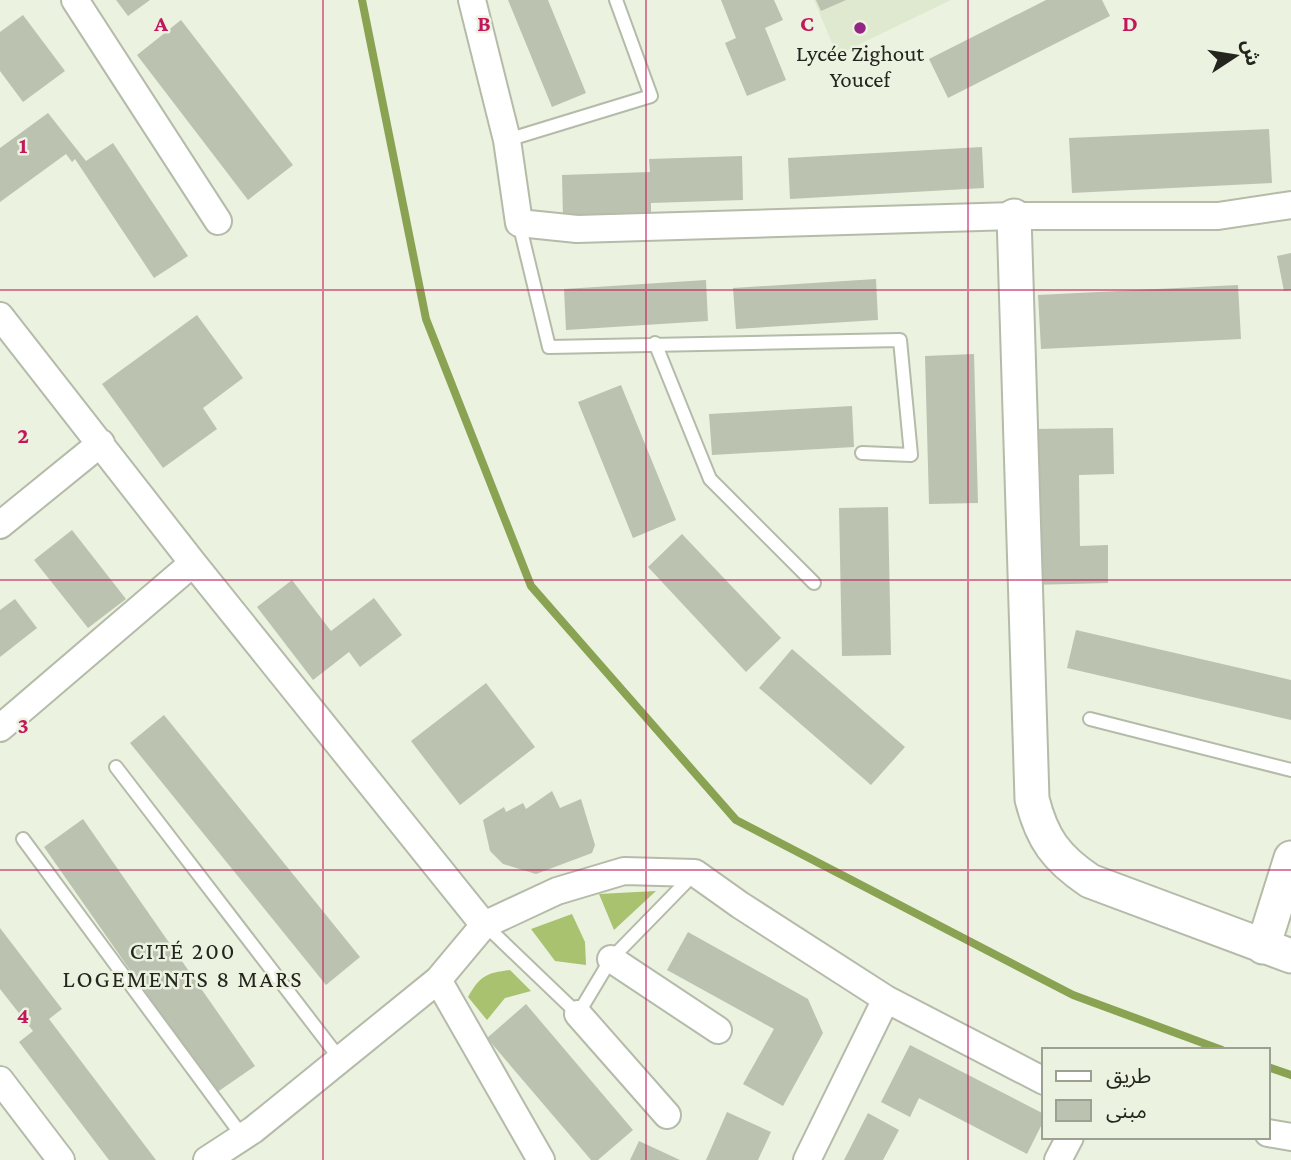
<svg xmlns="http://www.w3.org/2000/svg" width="1291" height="1160" viewBox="0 0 1291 1160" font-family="'Crimson Pro','Noto Sans Arabic',serif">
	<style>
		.built { fill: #dfe9cf }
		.forest { fill: #a8c270 }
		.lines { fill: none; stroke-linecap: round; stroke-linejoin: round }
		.stream { stroke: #8aa352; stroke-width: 8 }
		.building { fill: #bcc2b0 }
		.service-casing { stroke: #b4bba9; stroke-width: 16 }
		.minor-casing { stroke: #b4bba9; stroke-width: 30 }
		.tertiary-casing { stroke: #b4bba9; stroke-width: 37 }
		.service { stroke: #fff; stroke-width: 12 }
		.minor { stroke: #fff; stroke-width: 26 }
		.tertiary { stroke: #fff; stroke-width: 33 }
		.grid { fill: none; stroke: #c2185b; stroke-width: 2; stroke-opacity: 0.55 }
		.poi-dot { fill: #932586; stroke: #ebf2e0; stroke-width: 2.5 }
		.labels { text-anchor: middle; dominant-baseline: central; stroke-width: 5; stroke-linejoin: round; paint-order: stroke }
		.poi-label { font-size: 23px; fill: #23251e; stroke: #ebf2e0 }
		.neighbourhood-label { font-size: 24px; letter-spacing: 2px; fill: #23251e; stroke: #ebf2e0 }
		.grid-label { font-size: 23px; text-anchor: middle; font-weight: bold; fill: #c2185b; stroke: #ebf2e0; stroke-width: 5; stroke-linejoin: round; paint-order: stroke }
	</style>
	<rect width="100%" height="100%" fill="#ebf2e0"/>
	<path class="built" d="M814,0h137l-114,55z"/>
	<path class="forest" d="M656,891l-42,39 -15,-36z
		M572,914l13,28 1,23 -31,-4 -24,-32z
		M510,970l21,21 -26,7 -18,22 -19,-23c12,-21 18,-24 42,-27z"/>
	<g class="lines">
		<path class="stream" d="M362,0l64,319 105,267 205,234 337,175 149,55
			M1268,1067l23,8"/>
	</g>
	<path class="building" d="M116,0h34l-22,16z
		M508,0h40l38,93 -34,14z
		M721,0h53l9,20 -18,8 21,52 -39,16 -22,-53 11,-5z
		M816,0h30l-25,11z
		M1046,0h56l8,16 -162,82 -19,-39z
		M23,15l42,56 -42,31 -23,-31v-39z
		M181,20l112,145 -45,35 -111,-145z
		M48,113l38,48 27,-18 75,113 -34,22 -79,-119 -3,3 -6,-8 -66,48v-54z
		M1269,129l3,54 -200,10 -3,-55z
		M982,147l2,41 -194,11 -2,-41z
		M742,156l1,44 -92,3v11l-88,3 -1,-42 88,-3 -1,-13z
		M1291,253v37l-7,1 -7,-35z
		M876,279l2,41 -142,9 -3,-41z
		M706,280l2,41 -142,9 -2,-41z
		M1238,285l3,54 -200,10 -3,-54z
		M197,315l46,63 -40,30 14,21 -54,39 -61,-84z
		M974,354l4,149 -49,1 -4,-148z
		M621,385l55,135 -43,18 -55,-136z
		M852,406l2,41 -142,8 -3,-41z
		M1113,428l1,46 -35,1 1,71 28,-1v38l-78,2 -2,-156z
		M888,507l3,148 -49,1 -3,-148z
		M72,530l54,69 -38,29 -54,-68z
		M682,534l99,104 -35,34 -98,-105z
		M292,580l39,51 43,-33 28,37 -42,32 -11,-15 -36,28 -56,-73z
		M15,599l22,29 -37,29v-47z
		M1076,630l215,50v40l-224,-52z
		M792,649l113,98 -34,38 -112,-97z
		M486,683l49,64 -75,58 -49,-64z
		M164,715l196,242 -34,28 -196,-242z
		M552,791l8,17 21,-9 14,46 -3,8 -56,21 -33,-10 -13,-13 -7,-31 21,-13 2,5 17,-9 3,6z
		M83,819l172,247 -39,27 -172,-246z
		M0,928l62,81 -13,10 107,141h-47l-90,-118 14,-11 -33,-42z
		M688,932l120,67 15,34 -40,73 -40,-22 31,-55 -107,-59z
		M526,1004l107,126 -35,30h-7l-104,-122z
		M910,1045l134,69v6l-17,34 -108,-56 -9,19 -29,-15z
		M727,1112l44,20 -13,28h-52z
		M868,1113l31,17 -16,30h-39z
		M639,1141l41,19h-50z"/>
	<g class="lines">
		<g class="service-casing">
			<path id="service" d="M507,140l144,-44 -35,-96
				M519,223l30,124 351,-7 11,115 -49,-2
				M655,343l55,136 104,104
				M1090,719l201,51
				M116,767l224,292
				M23,839l220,298
				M485,925l93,89 33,-55 83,-85"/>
		</g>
		<g class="minor-casing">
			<path id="minor" d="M75,0l143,221
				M472,0l35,140 12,83 58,6 437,-13h204l73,-11
				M0,316l193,247 291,362 -46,55 -185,150 -46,30
				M0,525l101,-82
				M0,728l193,-165
				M484,925l73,-34 67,-20 71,2 45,32 146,94 158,82
				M611,959l107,71
				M438,980l103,180
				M578,1014l89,101
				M0,1080l61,80
				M1268,1133l23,4
				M807,1160l79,-161
				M1058,1160l12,-23"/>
		</g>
		<g class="tertiary-casing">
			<path id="tertiary" d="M1014,216l18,583c10,40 24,59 58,82l201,75
				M1263,947l28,-89"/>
		</g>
		<use href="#service" class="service"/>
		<use href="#minor" class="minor"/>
		<use href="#tertiary" class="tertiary"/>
	</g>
	<path class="grid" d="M323,0v1160M646,0v1160M968,0v1160M0,290h1291M0,580h1291M0,870h1291"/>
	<circle class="poi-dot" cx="860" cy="28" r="7"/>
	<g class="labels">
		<g class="poi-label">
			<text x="860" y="53">Lycée Zighout<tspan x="860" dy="26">Youcef</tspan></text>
		</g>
		<g class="neighbourhood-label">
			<text x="183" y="950">CITÉ 200<tspan x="183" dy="28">LOGEMENTS 8 MARS</tspan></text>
		</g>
	</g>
	<g class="grid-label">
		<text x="161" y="31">A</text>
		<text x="484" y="31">B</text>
		<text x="807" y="31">C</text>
		<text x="1130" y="31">D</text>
		<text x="23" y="153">1</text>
		<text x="23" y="443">2</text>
		<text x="23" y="733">3</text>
		<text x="23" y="1023">4</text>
	</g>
	<rect x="1042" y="1048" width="228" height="91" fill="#ebf2e0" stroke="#9ba092" stroke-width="2"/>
	<rect x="1056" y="1071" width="35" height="10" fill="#ffffff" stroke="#9ba092" stroke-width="2"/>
	<text x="1106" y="1083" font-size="21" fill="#23251e">طريق</text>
	<rect x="1056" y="1100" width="35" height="21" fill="#bcc2b0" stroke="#9ba092" stroke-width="2"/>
	<text x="1106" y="1118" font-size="21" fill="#23251e">مبنى</text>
	<g transform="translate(1235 56) rotate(78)" stroke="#ebf2e0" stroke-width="5" paint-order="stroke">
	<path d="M0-5L12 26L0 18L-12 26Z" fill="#23251e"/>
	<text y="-10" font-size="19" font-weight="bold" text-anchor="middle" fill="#23251e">ش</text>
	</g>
</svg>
